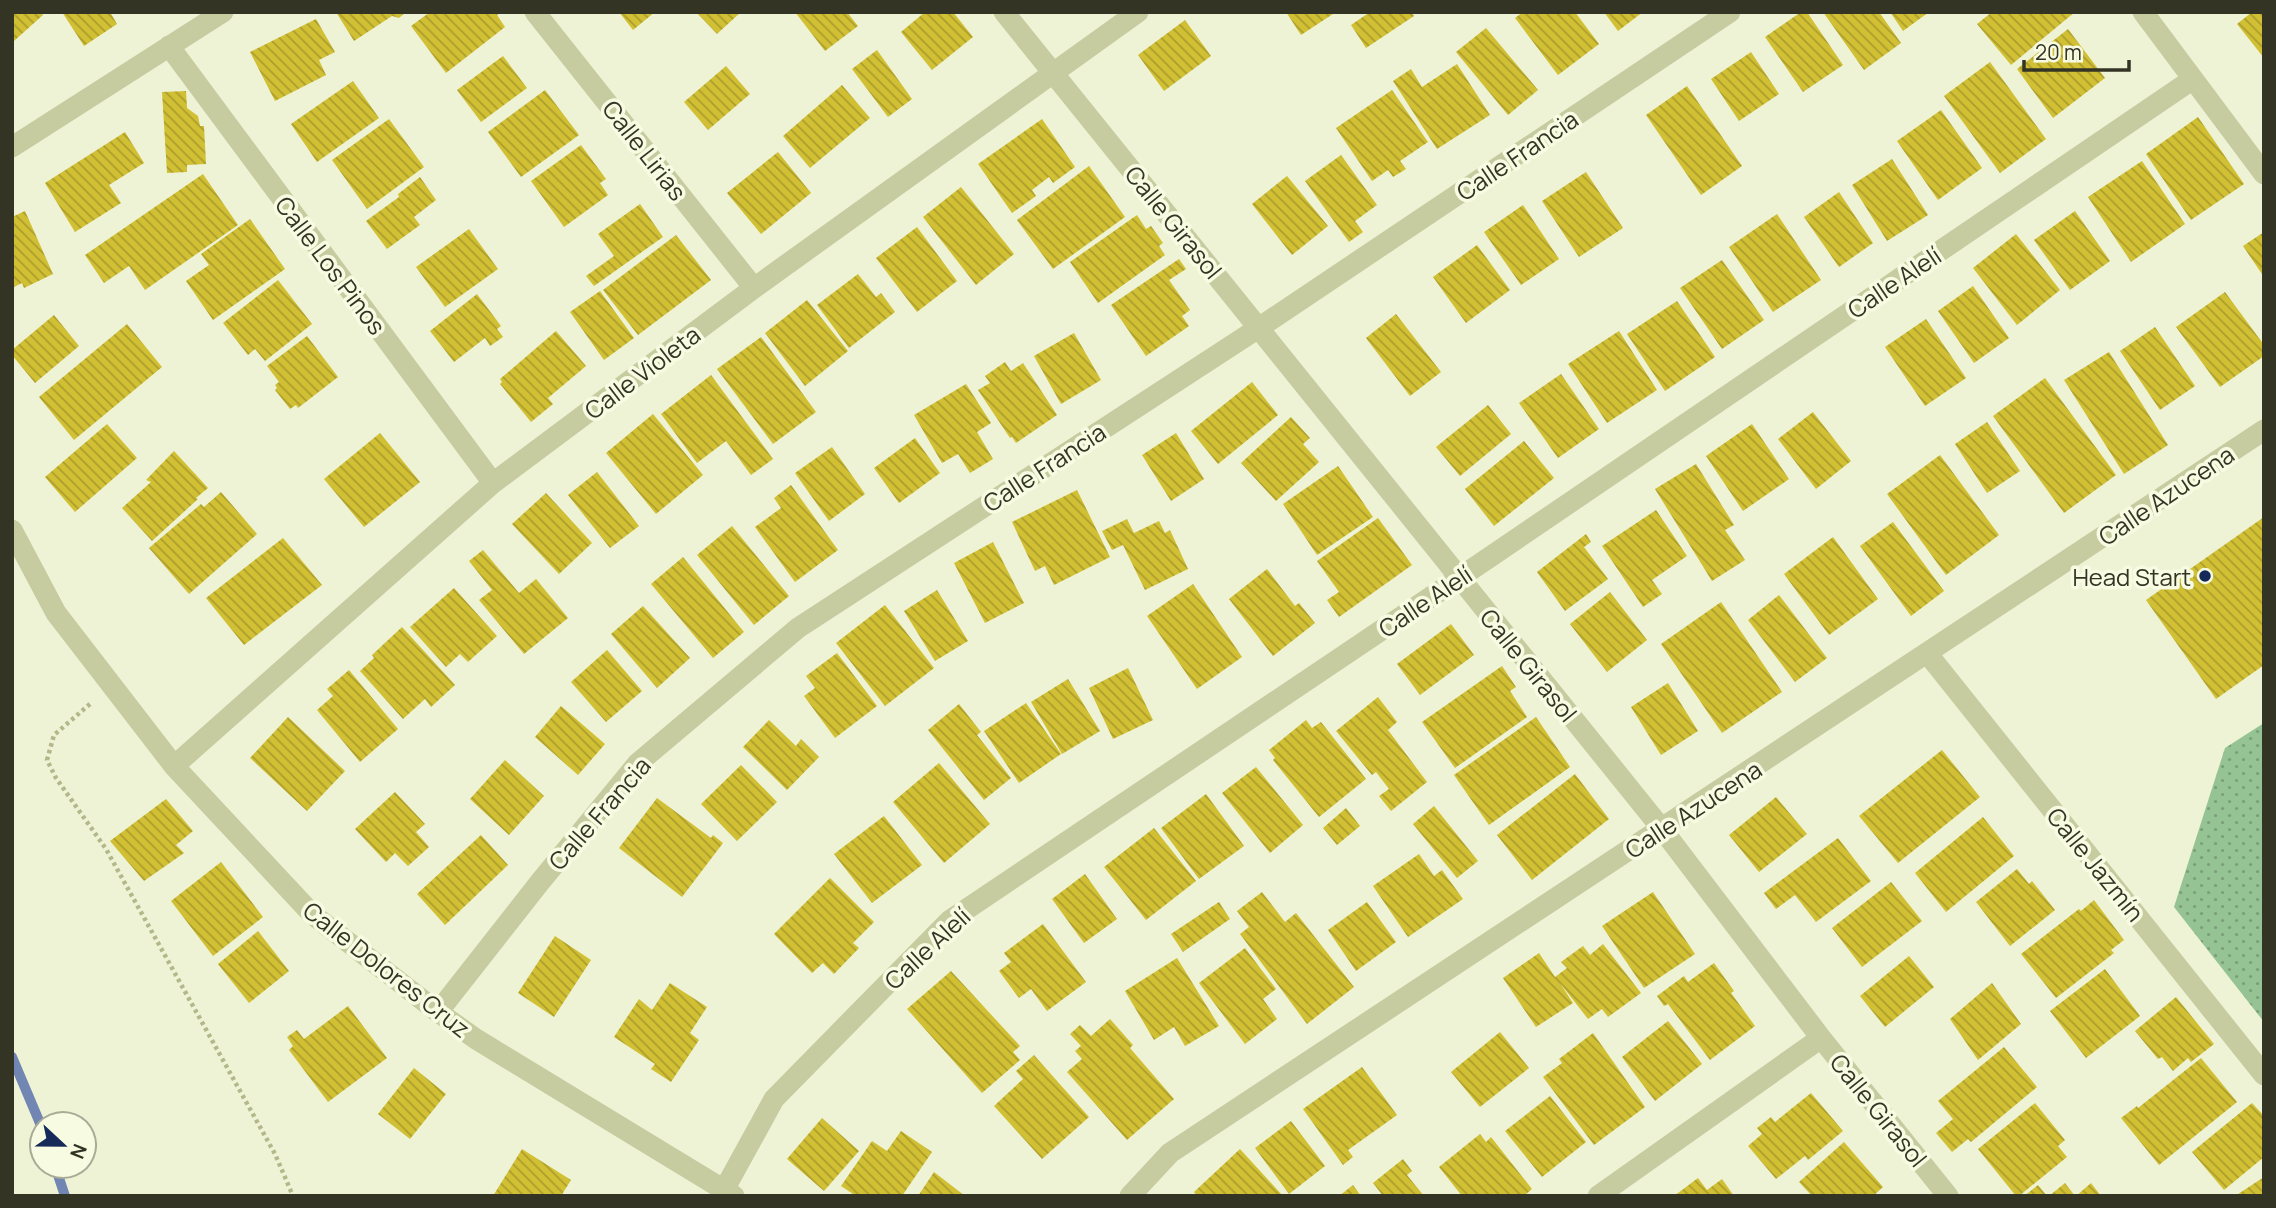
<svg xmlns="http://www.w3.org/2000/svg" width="2276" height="1208" viewBox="0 0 2276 1208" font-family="Manrope,sans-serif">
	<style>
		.park { fill: url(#park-dots) }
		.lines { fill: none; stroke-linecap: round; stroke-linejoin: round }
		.stream { stroke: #7186b2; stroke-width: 10 }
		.building { fill: url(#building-back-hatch) }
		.path { stroke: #b4b78a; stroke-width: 4.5; stroke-dasharray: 3.5 3.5; stroke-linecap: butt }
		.minor { stroke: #c7cba0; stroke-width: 21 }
		.poi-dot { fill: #162a59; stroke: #f6fbe1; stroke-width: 2.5 }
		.labels { text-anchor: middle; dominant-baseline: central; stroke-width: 7; stroke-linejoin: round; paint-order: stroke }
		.street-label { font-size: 24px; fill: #343424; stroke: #f6fbe1 }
		.poi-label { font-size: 24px; fill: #343424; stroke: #f6fbe1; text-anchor: end }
	</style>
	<defs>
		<pattern id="park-dots" width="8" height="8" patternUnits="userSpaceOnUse" patternTransform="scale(1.75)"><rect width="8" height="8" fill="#95c394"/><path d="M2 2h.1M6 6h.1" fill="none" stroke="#7a9f79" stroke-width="1.8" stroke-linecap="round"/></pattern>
		<pattern id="building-back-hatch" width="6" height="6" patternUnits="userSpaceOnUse" patternTransform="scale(1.75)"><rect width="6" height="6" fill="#d2c034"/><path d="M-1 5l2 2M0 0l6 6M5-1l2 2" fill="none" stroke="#ab9d2c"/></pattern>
	</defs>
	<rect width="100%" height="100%" fill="#eef3d5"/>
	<path class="park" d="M2264,723v299l-90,-115 51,-159z"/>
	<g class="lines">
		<path class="stream" d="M12,1057l30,71
			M55,1166l10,30"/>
	</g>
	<path class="building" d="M12,12h29l2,3 -29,26 -2,-2z
		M62,12h48l7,12 -33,22z
		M336,12h70l-7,6 -7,-2 -38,25z
		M430,12h71l-4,3 8,12 -59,46 -35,-47z
		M619,12h36l-22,18z
		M696,12h45l-24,22z
		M795,12h52l11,14 -33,25z
		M925,12h28l20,25 -41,33 -31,-38z
		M1286,12h50l-35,23z
		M1370,12h42l2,4 -48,32 -15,-23z
		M1523,12h52l24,32 -41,31 -43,-57z
		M1604,12h39l-25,19z
		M1801,12h6l36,53 -40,27 -38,-55z
		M1823,12h56l22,31 -37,27z
		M1890,12h39l-26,19z
		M1992,12h83l-64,53 -34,-41z
		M2252,12h12v46l-27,-34z
		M316,19l19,33 -16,8 7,15 -51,26 -25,-49z
		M1185,20l26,36 -47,35 -26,-36z
		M1486,28l52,62 -30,25 -52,-63z
		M2068,29l37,49 -52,40 -36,-49z
		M877,50l35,49 -24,18 -36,-48z
		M1751,52l28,42 -40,27 -28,-42z
		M503,56l24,32 -46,34 -24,-32z
		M1990,62l56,77 -46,34 -56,-77z
		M1457,64l33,51 -53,34 -44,-68 18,-12 11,18z
		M726,66l24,28 -42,36 -24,-28z
		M353,81l26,37 -62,44 -26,-38z
		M842,85l28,33 -60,50 -27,-32z
		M1687,86l55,80 -41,29 -55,-80z
		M545,90l34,45 -58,42 -33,-45z
		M1392,90l36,52 -28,19 6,8 -13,8 -5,-7 -16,11 -36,-53z
		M186,91l1,17 11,8 2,10h4l2,38 -19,1v7l-20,1 -5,-81z
		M1941,110l41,58 -44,32 -41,-59z
		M2198,117l46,67 -53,36 -45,-66z
		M389,119l35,48 -57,42 -35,-49z
		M1042,119l33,48 -22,16 -4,-6 -17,13 4,6 -24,17 -34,-49z
		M125,132l19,31 -35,22 12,18 -46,29 -30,-49z
		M581,145l25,34 -6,4 8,12 -44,32 -33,-46z
		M778,152l33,41 -50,41 -34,-41z
		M1341,155l36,50 -22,16 8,11 -14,10 -44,-61z
		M1892,159l36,56 -41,26 -35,-56z
		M2142,161l43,63 -54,38 -43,-65z
		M1089,166l36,51 -72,52 -36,-49z
		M1586,172l37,56 -44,29 -37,-56z
		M203,174l35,51 -93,65 -16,-24 -25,17 -19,-28z
		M1287,176l41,50 -36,29 -40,-51z
		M420,177l16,23 -22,17 6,8 -33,24 -21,-28 33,-24 -1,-3z
		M961,187l53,67 -38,31 -53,-68z
		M1839,192l34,51 -34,24 -35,-50z
		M640,204l23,33 -69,49 -8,-10 28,-20 -16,-22z
		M1523,205l36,54 -38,26 -37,-53z
		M25,211l28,63 -29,14 -2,-5 -10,5v-71z
		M2075,211l35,50 -40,29 -36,-50z
		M1777,214l44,66 -48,32 -44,-65z
		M1137,215l9,14 5,-3 12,17 -4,3 6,9 -67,48 -28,-41z
		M250,219l35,50 -72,51 -27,-39 23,-16 -8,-11z
		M917,227l40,54 -40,31 -41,-54z
		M469,229l29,40 -53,38 -29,-40z
		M2264,232v45l-21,-31z
		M2016,234l44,56 -43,35 -44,-57z
		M676,235l35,45 -73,55 -35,-45z
		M1477,245l33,45 -44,33 -33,-46z
		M1179,259l7,10 -17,11 21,30 -8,6 7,10 -43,30 -35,-51z
		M1722,260l42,60 -42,29 -42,-61z
		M858,274l18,23 5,-4 14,19 -46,36 -32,-43z
		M278,280l34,44 -47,37 -10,-12 -7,6 -25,-32z
		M1973,286l36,52 -35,25 -36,-52z
		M600,291l34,47 -30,22 -34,-48z
		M2225,292l39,53v11l-44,31 -44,-60z
		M477,294l24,32 -4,3 6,8 -13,9 -5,-8 -31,24 -24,-31z
		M807,300l41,51 -43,35 -40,-53z
		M1677,301l38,56 -50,34 -38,-57z
		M1396,314l45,58 -31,24 -44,-58z
		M54,315l25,31 -44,37 -23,-28v-5z
		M1926,319l40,59 -41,28 -40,-59z
		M127,324l35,43 -88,73 -35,-43z
		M2155,327l40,59 -35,24 -40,-59z
		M556,331l30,35 -38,32 5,6 -22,18 -31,-38 2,-2 -2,-3z
		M1619,331l38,59 -50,33 -39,-59z
		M1074,333l27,47 -40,24 -27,-48z
		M307,336l31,41 -40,31 -2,-3 -6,4 -15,-19 2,-2 -2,-3 4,-3 -12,-16z
		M761,337l55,75 -43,32 -56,-75z
		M2109,352l59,93 -44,29 -60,-94z
		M1005,362l6,9 12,-8 34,52 -41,28 -4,-6 -2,1 -32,-48 12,-7 -5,-7z
		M1561,374l38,55 -41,29 -39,-55z
		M711,375l62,84 -22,16 -25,-34 -29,22 -36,-49z
		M2045,378l71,97 -52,38 -71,-97z
		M1252,382l26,33 -60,49 -27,-33z
		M966,384l25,39 -14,9 16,27 -23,14 -12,-19 -16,9 -28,-48z
		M1488,405l23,29 -51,42 -24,-29z
		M1813,412l38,49 -35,28 -38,-50z
		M653,414l50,61 -47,39 -50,-61z
		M1291,417l19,21 -7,6 16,18 -43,39 -35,-38z
		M1987,422l33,49 -33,22 -32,-49z
		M107,424l30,34 -62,54 -30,-35z
		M1752,424l37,55 -46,32 -37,-55z
		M380,433l40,49 -56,45 -40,-48z
		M1176,433l28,46 -33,22 -29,-46z
		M915,438l25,35 -41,30 -25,-35z
		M1524,441l30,37 -60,48 -29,-37z
		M832,447l33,47 -36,27 -34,-48z
		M174,451l34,37 -12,10 2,1 -46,42 -30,-33 29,-26 -5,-2z
		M1940,455l59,80 -53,40 -59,-81z
		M1696,464l38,61 -9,5 20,30 -33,21 -57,-92z
		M1338,466l35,51 -56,38 -34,-51z
		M597,472l42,54 -29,22 -42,-53z
		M791,485l47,65 -43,32 -40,-55 26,-19 -7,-10z
		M1077,490l33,67 -56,28 -9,-19 -10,5 -23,-49z
		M221,492l36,42 -68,60 -40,-46 52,-44 3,3z
		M546,493l46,50 -33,31 -47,-50z
		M1656,510l31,46 -35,24 10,14 -19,13 -41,-61z
		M2264,517v148l-48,34 -70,-99z
		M1378,518l34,47 -73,52 -12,-17 12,-8 -22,-31z
		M1127,519l7,14 25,-12 6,12 5,-3 18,39 -43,21 -22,-45 -11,5 -10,-19z
		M1893,522l51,69 -33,25 -51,-70z
		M732,526l57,70 -35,29 -57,-70z
		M1586,534l5,8 -7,5 24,32 -43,32 -28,-39z
		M1833,537l45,62 -49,36 -45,-61z
		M283,538l39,47 -78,60 -38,-47z
		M993,542l31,61 -39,20 -31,-60z
		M483,550l36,43 17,-14 32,39 -44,36 -45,-54 13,-10 -23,-29z
		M683,557l61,75 -31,26 -62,-74z
		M1267,569l28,37 4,-3 16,20 -42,33 -44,-57z
		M1193,584l49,73 -45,32 -50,-73z
		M454,588l43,48 -29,26 -8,-8 -14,13 -36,-40z
		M937,590l31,51 -33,20 -31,-50z
		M1610,592l37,48 -40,32 -37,-48z
		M1779,595l48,63 -32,24 -47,-62z
		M1721,602l61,90 -60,41 -61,-89z
		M885,605l49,63 -49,38 -49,-63z
		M643,606l47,52 -33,30 -46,-54z
		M1451,624l23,31 -54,40 -23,-31z
		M402,627l53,58 -24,22 -6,-8 -22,20 -43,-48 14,-13 -2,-3z
		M607,650l35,41 -36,31 -35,-40z
		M837,653l40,53 -42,32 -31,-42 11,-8 -9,-12z
		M1502,666l14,21 -6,4 17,26 -72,51 -33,-46z
		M1128,668l25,52 -40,19 -24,-51z
		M349,670l49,59 -38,33 -43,-52 16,-14 -6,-7z
		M1068,679l32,52 -38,23 -31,-52z
		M1668,683l30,48 -37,24 -30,-48z
		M1378,697l19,25 -9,8 39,52 -36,29 -12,-15 10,-7 -13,-17 -4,3 -36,-44z
		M1026,703l35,51 -42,29 -35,-52z
		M959,704l22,28 -4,3 34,43 -27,22 -56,-70z
		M561,706l44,38 -27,31 -43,-38z
		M288,717l57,54 -38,40 -57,-53z
		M1536,717l34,50 -81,58 -35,-50z
		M769,720l27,26 5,-7 18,18 -32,33 -44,-43z
		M1306,720l6,8 9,-6 45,57 -47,38 -46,-57 2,-2 -6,-8z
		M1942,750l38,47 -82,66 -39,-47z
		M505,760l39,36 -35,39 -39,-36z
		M939,763l51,61 -46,39 -51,-61z
		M741,765l36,37 -40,39 -36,-37z
		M1256,767l47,58 -33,28 -48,-60z
		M1575,774l34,45 -77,61 -35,-45z
		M395,792l30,32 -9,8 13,15 -21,19 -13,-13 -9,9 -31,-33z
		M1206,794l38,52 -45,33 -38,-51z
		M1776,797l31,37 -48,38 -30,-37z
		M657,798l54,40 2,-3 10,8 -41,54 -63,-49z
		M166,799l27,32 -17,14 8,8 -40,28 -34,-40z
		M1434,806l44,55 -21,17 -44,-54z
		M1346,808l14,18 -23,19 -14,-17z
		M884,816l38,49 -50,38 -38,-49z
		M1983,817l31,39 -68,56 -31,-39z
		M1154,828l42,53 -50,39 -42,-53z
		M481,835l27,30 -63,60 -28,-31z
		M1838,838l33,43 -55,41 -21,-27 -19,14 -12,-16z
		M1419,854l15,22 8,-6 21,29 -55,38 -35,-51z
		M221,862l42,55 -50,39 -42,-55z
		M2017,869l12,15 3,-3 23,29 -45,36 -34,-44z
		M1085,874l32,45 -33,24 -32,-44z
		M830,878l44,44 -21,21 6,5 -25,26 -11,-11 -11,10 -38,-39z
		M1891,882l31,39 -60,46 -30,-39z
		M1262,892l23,30 11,-9 58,74 -47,37 -67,-90 9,-7 -12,-16z
		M1653,892l42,62 -51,34 -42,-62z
		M2094,900l30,40 -13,10 3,3 -58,45 -35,-44 58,-45 2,2z
		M1219,902l11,17 -47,33 -12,-18z
		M1367,902l29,40 -40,29 -28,-41z
		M1043,924l43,58 -39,29 -16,-22 -12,9 -20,-27 12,-9 -7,-9z
		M258,931l31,40 -40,32 -31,-39z
		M555,936l36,24 -37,57 -36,-24z
		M1603,944l38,49 -33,24 -6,-8 -14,10 -28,-36 13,20 -37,24 -33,-49 36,-25 16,24 12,-9 -6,-6 22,-16 7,9z
		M1245,948l31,41 -13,10 14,20 -32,25 -46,-61z
		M1909,956l25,31 -49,40 -25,-31z
		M1177,958l42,68 -34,20 -11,-19 -20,13 -29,-49z
		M1714,963l20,28 -3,2 24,33 -45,34 -42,-56 -4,2 -7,-10 27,-20 4,6z
		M2105,969l35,47 -54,42 -36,-47z
		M951,971l69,75 -7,6 7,8 -38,33 -75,-84z
		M670,983l37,24 -17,26 9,7 -28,42 -20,-13 4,-5 -41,-27 25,-38 13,11z
		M1992,983l29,41 -43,36 -28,-41z
		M2176,997l38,47 -23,18 -3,-4 -15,13 -11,-14 -4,2 -23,-28z
		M348,1006l39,52 -59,44 -39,-52 4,-4 -6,-9 10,-7 7,9z
		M1110,1019l23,26 -3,3 44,51 -47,41 -60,-68 15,-13 -7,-8 6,-5 -11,-12 10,-9 11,11z
		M1668,1021l34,43 -47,37 -33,-44z
		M1500,1032l29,36 -49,39 -29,-35z
		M1593,1033l52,74 -51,38 -51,-68 19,-14 -3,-4z
		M2004,1047l33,40 -66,55 -3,-3 -16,13 -16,-19 17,-14 -15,-18z
		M1034,1055l55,62 -47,42 -48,-53 29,-27 -7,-8z
		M2201,1058l36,44 -78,63 -38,-47 16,-12 1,2z
		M1362,1067l35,48 -49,35 5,7 -10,8 -40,-56z
		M414,1068l32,26 -36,45 -32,-25z
		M1811,1093l32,38 -35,29 -3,-4 -29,23 -28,-33 14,-12 -5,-6 14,-11 4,5z
		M1550,1096l36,46 -44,35 -37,-46z
		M2035,1103l30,37 -7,6 9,11 -48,39h-3l-38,-47z
		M2252,1103l12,13v41l-40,33 -32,-38z
		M822,1118l37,33 -35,40 -37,-32z
		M1291,1121l34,45 -36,28 -34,-46z
		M901,1131l31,21 -30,44h-46l-15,-10 31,-45 15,10z
		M1480,1134l6,8 5,-5 41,52 -8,7h-62l-23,-29z
		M1844,1142l39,45 -10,9h-61l-13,-14z
		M522,1149l49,31 -10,16h-68z
		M1240,1149l43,47h-86l-3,-4z
		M1403,1159l9,12 -5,4 17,21h-41l-10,-13z
		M934,1172l31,24h-47z
		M2264,1177v19h-29z
		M1698,1178l9,12 15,-11 12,17h-60z
		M2065,1183l10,13h-26z
		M2091,1183l10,13h-25z
		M1353,1185l8,11h-22z
		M2038,1185l9,11h-23z"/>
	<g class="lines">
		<path class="path" d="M90,704l-36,31 -7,25 9,18 50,71 169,305 18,42"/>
		<path class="minor" d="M535,12l219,276
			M1004,12l658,817 159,209 127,158
			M2143,12l121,162
			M169,46l324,437
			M12,147l211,-135
			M12,530l44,83 118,153 138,148 126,98 38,27 258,157
			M1927,653l337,422
			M174,766l319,-283 261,-195 384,-276
			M438,1012l102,-130 98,-119 160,-135 462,-301 470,-315
			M724,1190l50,-91 175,-178 510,-343 734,-499
			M1130,1196l40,-43 1094,-723
			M1598,1196l223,-158"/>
	</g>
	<circle class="poi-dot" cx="2205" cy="576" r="7"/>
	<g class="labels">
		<g class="street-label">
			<text transform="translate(645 150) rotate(52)">Calle Lirias</text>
			<text transform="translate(1517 155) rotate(-34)">Calle Francia</text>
			<text transform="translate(1174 222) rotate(51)">Calle Girasol</text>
			<text transform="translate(331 265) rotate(53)">Calle Los Pinos</text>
			<text transform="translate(1894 282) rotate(-34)">Calle Alelí</text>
			<text transform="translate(642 372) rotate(-37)">Calle Violeta</text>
			<text transform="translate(1044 467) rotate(-33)">Calle Francia</text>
			<text transform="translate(2166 495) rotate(-34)">Calle Azucena</text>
			<text transform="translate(1425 601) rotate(-34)">Calle Alelí</text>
			<text transform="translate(1529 665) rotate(51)">Calle Girasol</text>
			<text transform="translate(1693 809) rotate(-33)">Calle Azucena</text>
			<text transform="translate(599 813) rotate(-49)">Calle Francia</text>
			<text transform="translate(2096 864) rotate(51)">Calle Jazmín</text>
			<text transform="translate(927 948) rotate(-43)">Calle Alelí</text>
			<text transform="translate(387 969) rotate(38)">Calle Dolores Cruz</text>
			<text transform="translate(1879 1110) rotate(51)">Calle Girasol</text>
		</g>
		<g class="poi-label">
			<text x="2191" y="576">Head Start</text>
		</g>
	</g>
	<rect width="2276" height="1208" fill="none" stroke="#343424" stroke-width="28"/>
	<g transform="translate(63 1145) rotate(112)"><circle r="33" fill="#f6fbe1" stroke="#a8ab95" stroke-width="2"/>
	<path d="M0-5L12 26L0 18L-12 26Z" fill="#162a59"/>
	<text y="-10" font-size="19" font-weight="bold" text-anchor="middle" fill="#343424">N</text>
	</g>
	<path d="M2024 60v10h105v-10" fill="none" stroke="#343424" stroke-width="3.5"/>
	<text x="2035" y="60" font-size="21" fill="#343424" stroke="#f6fbe1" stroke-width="5" paint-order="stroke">20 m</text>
</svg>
